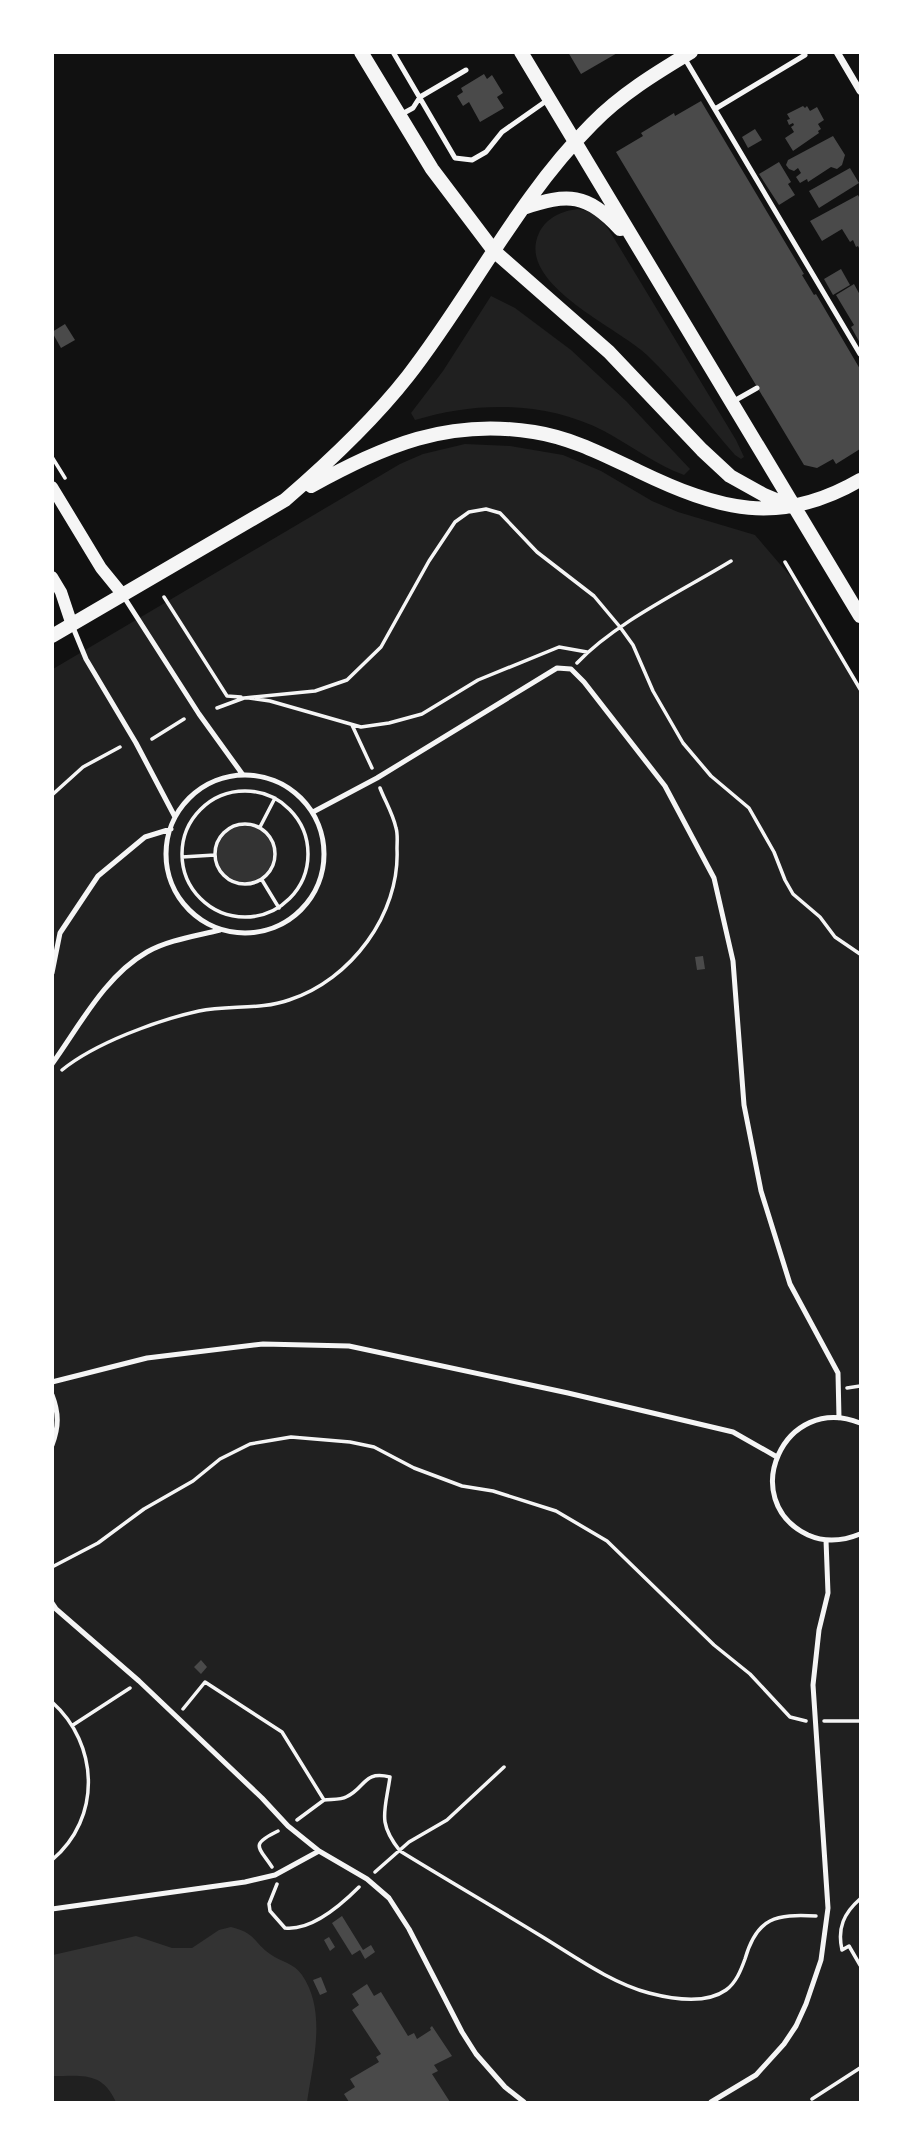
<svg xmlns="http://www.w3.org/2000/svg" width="913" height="2155" viewBox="0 0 913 2155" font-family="'Titillium Web',sans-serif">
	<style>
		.green { fill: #202020 }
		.water { fill: #333 }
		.building { fill: #4a4a4a }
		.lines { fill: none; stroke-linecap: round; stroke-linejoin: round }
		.path { stroke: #f5f5f5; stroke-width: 3.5 }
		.service { stroke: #f5f5f5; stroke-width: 5 }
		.minor { stroke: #f5f5f5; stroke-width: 7 }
		.tertiary { stroke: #f5f5f5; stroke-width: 12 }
		.secondary { stroke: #f5f5f5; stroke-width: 14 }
	</style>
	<rect width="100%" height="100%" fill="#111"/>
	<path class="green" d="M578,209c15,2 23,10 31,21l127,210 8,17 -3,2 -6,-4c-29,-33 -56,-69 -88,-100 -29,-28 -132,-71 -108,-122 8,-16 23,-22 39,-24z
		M491,296l24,12 56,42 55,51 64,68 -6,6 -10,-4c-24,-11 -46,-27 -70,-40 -58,-30 -128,-30 -189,-11l-4,-7 32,-42z
		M465,444l45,2 53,9 38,16 51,30 26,11 77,23 42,49 63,105v1413h-807v-1433l347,-205 23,-10z"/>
	<path class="water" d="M217 854a28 28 0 1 1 56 0a28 28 0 1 1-56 0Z
		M231,1927c25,6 21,14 39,27 11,8 24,9 32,21 25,36 11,87 5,127h-191c-14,-31 -34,-26 -63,-26v-121l83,-19 36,12h20l27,-18z"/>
	<path class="building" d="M568,52h51l-38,22z
		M484,74l3,5 5,-4 11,18 -6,4 7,11 -24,14 -11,-20 -6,4 -6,-10 6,-4 -2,-4z
		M701,101l103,173 -2,1 12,20 2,-1 44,75v80l-24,15 -3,-5 -16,9 -13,-3 -188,-313 27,-16 -2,-3 33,-20 1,3z
		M803,106l2,2 2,-2 3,5 7,-4 7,13 -6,4 3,5 -3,2 1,2 -26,18 -8,-13 9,-6 -3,-5 3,-2 -1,-2 -4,2 -2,-5 3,-1 -3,-5z
		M755,129l7,11 -14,8 -6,-11z
		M833,136l12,19 -3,10 -5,4 -6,-2 -23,15 -1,-3 -7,4 -4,-6 5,-4 -3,-5 -4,3 -5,-2 -3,-4 2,-5z
		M779,162l12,20 -3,2 7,11 -16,10 -20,-31z
		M850,168l9,15 -40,25 -10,-17z
		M858,195l2,4v51l-2,-4 -2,1 -3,-7 -3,2 -8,-13 -20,12 -12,-20z
		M841,269l9,16 -17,10 -9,-16z
		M854,284l6,11v48l-9,-16 3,-2 -18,-30z
		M65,324l10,16 -14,8 -9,-16z
		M703,956l2,13 -8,1 -2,-13z
		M201,1660l6,7 -6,7 -7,-7z
		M342,1916l21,34 8,-5 4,7 -10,7 -5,-9 -8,5 -20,-32z
		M329,1937l6,10 -5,4 -6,-11z
		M321,1977l6,15 -7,3 -7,-15z
		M367,1984l7,12 7,-4 27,44 6,-3 3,6 14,-9 -1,-2 2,-2 20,30 -18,9 4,6 -6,3 18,28h-101l-5,-8 11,-7 -5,-8 29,-17 -3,-5 5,-3 -29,-44 7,-5 -7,-11z"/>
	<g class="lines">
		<path class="path" d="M52,457l13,21
			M785,562l75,127
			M164,597l63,99 14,1
			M577,663c39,-41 105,-72 154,-102
			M249,698l21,3 91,26 28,-4 33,-9 56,-34 81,-33 28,5
			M217,708l27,-10 71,-7 32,-11 34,-33 48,-86 26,-39 14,-10 17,-3 14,4 37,39 57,44 26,31 13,18 20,46 30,52 28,33 38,32 25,44 11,28 8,14 27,23 15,20 25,17
			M352,725l20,43
			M152,739l32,-20
			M182 854a63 63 0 1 1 126 0a63 63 0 1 1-126 0Z
			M52,795l31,-28 37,-20
			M215 854a30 30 0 1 1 60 0a30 30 0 1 1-60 0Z
			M260,827l15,-29
			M182,857l33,-2
			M262,880l17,28
			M62,1070c33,-27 96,-50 137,-59 29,-6 62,-1 90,-11 62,-20 111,-86 108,-151 0,-7 1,-15 -1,-21 -3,-14 -11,-27 -16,-40
			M847,1388l13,-2
			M52,1567l46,-24 46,-34 49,-28 27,-22 30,-15 41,-7 59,5 24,5 40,21 48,18 31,5 63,20 51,30 107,104 36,29 40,43 16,4
			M52,1702c47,42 50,116 0,158
			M183,1709l22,-27 77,50 42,68c6,-1 17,0 22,-3 20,-9 17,-27 44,-20 -5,35 -13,45 10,74 47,29 94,56 141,85 33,20 70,47 108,57 23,6 56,12 77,-3 10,-7 15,-20 19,-31 12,-42 31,-45 71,-43
			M824,1721h36
			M73,1725l57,-37
			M297,1820l27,-20
			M272,1867c-13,-20 -23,-22 6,-36
			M375,1872l34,-30 38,-22 57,-53
			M277,1884l-8,20 1,7 15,17c27,3 56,-23 74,-41
			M860,1899c-16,14 -23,29 -18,51l7,-4 11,19
			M812,2099l48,-31"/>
		<path class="service" d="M393,52l62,106 17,2 14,-8 16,-20 47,-33
			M685,59l175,295
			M715,109l90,-54
			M402,114l11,-6 7,-11 46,-27
			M734,401l23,-13
			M124,597l75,117 44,61
			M72,625l14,34 50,84 39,74
			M166 854a79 79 0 1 1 158 0a79 79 0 1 1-158 0Z
			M313,812l64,-34 180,-110 14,1 13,13 81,104 49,92 19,83 11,144 17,86 29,93 48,89 1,45
			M52,973l8,-40 38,-57 47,-39 26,-8
			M52,1064c28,-39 53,-88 95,-112 21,-12 49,-16 73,-22
			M52,1382l95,-24 116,-14 86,2 219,47 165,39 44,25
			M52,1395c7,18 7,32 0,50
			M860,1423c-76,-31 -124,78 -52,112 18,8 35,6 52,-1
			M52,1603l4,6 83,72 123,117 26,28 31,25 48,28 22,19 20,31 53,103 14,22 29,33 19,15
			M52,1909l193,-27 30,-7 44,-24
			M711,2102l45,-27 28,-31 12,-18 10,-22 15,-44 7,-52 -15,-223 6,-55 9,-37 -2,-53"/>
		<path class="minor" d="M837,52l23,39"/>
		<path class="tertiary" d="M52,487l49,81 22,27
			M52,577l9,15 11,33"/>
		<path class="secondary" d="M361,52l71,117 62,82 115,101 93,98 28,26 34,19 31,13
			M521,52l339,564
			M523,208c45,-15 64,-15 97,21
			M311,486c74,-40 136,-68 223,-54 38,6 70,23 104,39 81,39 141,56 222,9
			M52,636l233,-136c44,-38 87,-78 123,-124 64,-82 110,-178 184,-252 28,-29 64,-51 99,-72"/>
	</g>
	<rect width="913" height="2155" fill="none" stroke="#ffffff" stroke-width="108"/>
</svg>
